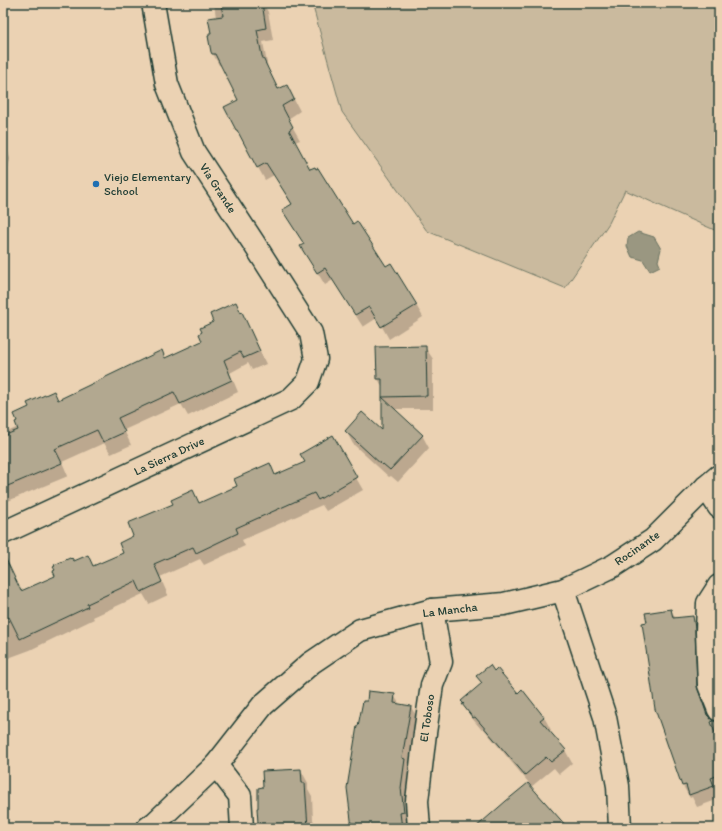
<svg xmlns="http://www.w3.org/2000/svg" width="722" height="831" viewBox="0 0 722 831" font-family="Itim,sans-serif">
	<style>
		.green { fill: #caba9e; stroke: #747c69 }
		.water { fill: #9a9781; stroke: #697362 }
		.shadow { fill: #0003 }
		.building { fill: #b2a890; stroke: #1f3d34 }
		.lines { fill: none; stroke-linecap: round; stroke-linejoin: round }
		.minor-casing { stroke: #1f3d34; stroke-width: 25 }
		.tertiary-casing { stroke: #1f3d34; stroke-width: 25 }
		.minor { stroke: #ebd2b3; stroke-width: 22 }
		.tertiary { stroke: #ebd2b3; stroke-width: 22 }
		.poi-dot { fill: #1f6fb2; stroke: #ebd2b3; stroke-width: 1.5 }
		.labels { text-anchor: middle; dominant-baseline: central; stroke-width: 4; stroke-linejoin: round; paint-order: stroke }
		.poi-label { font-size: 12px; fill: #1f3d34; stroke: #ebd2b3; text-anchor: start }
		.street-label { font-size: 12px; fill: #1f3d34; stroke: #ebd2b3 }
	</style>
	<rect width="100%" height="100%" fill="#ebd2b3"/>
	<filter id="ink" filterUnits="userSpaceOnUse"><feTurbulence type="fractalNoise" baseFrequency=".025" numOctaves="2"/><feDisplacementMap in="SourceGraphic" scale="8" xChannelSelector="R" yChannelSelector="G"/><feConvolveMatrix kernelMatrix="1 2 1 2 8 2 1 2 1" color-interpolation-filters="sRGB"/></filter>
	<g filter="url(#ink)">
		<path class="green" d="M312,3h407v229l-94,-42 -16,33 -44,65 -138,-57 -85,-119z"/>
		<path class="water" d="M638,232l16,5 7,12 -3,12 2,5 -10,5 -7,-11 -11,-3 -5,-11 1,-8z"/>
		<path class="shadow" d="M214,3h49l5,9 5,28 -10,2 5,27 11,21 8,-4 13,25 -12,8 12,21 -5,2 15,29 106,134 7,12 -34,22 -12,-21 -14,9 -30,-47 -8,5 -16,-26 -4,-14 -15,-23 2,-17 -18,-30 -9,5 -28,-50 2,-30 -17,-34 -3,-1 -7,-13v-18l4,-16z
			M3,134l7,25 -3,14 -4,1z
			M3,311l3,11 -3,1z
			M242,314l24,50 -14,6 -4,-7 -18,10 8,19 -50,24 -7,-12 -57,26 7,15 -20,9 -7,-11 -42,19 6,14 -65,27v-69l15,-7 40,-26 103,-49 4,7 38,-18z
			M425,347l8,12v50h-40l29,26 7,13 -31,34 -7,-6 -2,1 -36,-33 -7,-13 37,2 3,-31 -3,-5v-9l-5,-9 -1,-31z
			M332,436l31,54 -37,21 -4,-6 -80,35 3,6 -41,19 -4,-6 -40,18 8,18 -19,9 -6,-10 -50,23 1,2 -64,31 -27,10v-80l18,12 35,-15 18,-15 13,-6 7,11 31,-14 9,-16 40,-33 18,-13 8,13 38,-18 32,-21 6,11 31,-13z
			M671,610l5,9 16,-2 7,12 5,74 6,16 9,13v2h-2l2,5v60l-22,8 -5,-10 -2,1 -7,-12 -27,-77z
			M494,672l50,45 7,13 -2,1 16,19 7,13 -13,11 -5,-6 -23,19 34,41h-88l52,-45 -46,-55 -2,1 -10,-12 -7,-12 18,-20 -4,-8z
			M394,695l6,10 11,2 7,12 -9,49 2,4 -1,52 -3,1v3h-54z
			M301,770l7,13v6l4,7 1,24 5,8h-59l-1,-19 6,-21z"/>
		<path class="building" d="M221,3h41l4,25 -9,2 5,26 16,33 9,-4 7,14 -12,7 11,21 -4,3 21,39 5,-2 1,2 2,-1 35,56 4,-3 29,45 5,-3 26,42 -36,22 -12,-20 -14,8 -30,-47 -8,5 -17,-27 4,-2 -22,-34 10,-6 -26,-41 -9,5 -20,-38h-1l-12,-23 14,-7 -23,-46h-3l-1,-2 -3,-16h1v-3h2l-3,-15 15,-2z
			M236,302l5,11 1,-1 18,39 -16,7 -4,-6 -16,8 8,20 -52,24 -6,-12 -56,26 7,14 -22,10 -6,-12 -42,19 7,14 -59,25v-52l15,-6 -3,-8 2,-1 -3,-7 15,-7 -2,-4 27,-12 4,9 104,-50 3,8 37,-17 -3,-7 3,-2 -2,-4 13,-6 -3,-8z
			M426,346l1,50 -45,1v-18h-5l-1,-32z
			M382,397l41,38 -33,35 -7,-6 -1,1 -37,-34 17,-19 20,18z
			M333,435l24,42 -39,23 -4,-7 -78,35 2,5 -42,20 -3,-6 -39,17 8,18 -21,10 -5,-11 -49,23 1,3 -68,32 -11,-22 -6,3v-67l18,38 34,-15 -2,-5 2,-1 -2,-3 2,-1 -1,-1 16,-7 1,1 1,-1 2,3 14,-6 5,11 30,-13 -4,-10 14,-7 -5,-13 45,-19 -2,-4 22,-10 6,13 38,-17 -3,-7 36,-16 5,12 30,-13 -5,-8z
			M671,609l2,9 20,-2 2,12 2,58 10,29 7,6 -3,1 8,22v31l-8,3 3,8 -25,9 -3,-10 -4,1 -27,-77 -13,-86 5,-1 -2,-9z
			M490,665l4,6 3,-3 21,25 4,-4 22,28 -4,3 26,30 -15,12 -5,-5 -21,18 -50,-58 -2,1 -11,-14h2l-3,-3 21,-18 -6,-7z
			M368,691l27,3 -1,9 17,3 -9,52 3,1 -4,29 3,24 -4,1 2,15h-50l-5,-40 10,-62h1l5,-25h4z
			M301,769l1,14h3l3,45h-49v-5h-1l-1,-15h1v-20l5,-1 -1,-16z
			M528,783l40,45h-93l31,-27z"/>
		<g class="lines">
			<g class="minor-casing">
				<path id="minor" d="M706,487l13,20
					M3,533l288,-134 17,-17 8,-23 -5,-26 -58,-91 -59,-90 -27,-68 -14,-81
					M719,586l-11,17 -1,29 2,53 10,25
					M216,765l24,31 2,32
					M419,828l-2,-27 8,-68 7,-48 9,-23 -9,-52"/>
			</g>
			<g class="tertiary-casing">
				<path id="tertiary" d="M563,590l42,127 13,69 2,42
					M148,828l7,-5 61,-58 47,-60 48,-42 49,-33 72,-20 72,-6 59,-14 50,-24 40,-26 53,-53 13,-11"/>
			</g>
			<use href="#minor" class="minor"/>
			<use href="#tertiary" class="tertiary"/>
		</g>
	</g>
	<circle class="poi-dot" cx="96" cy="184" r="4"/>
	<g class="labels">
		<g class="poi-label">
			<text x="104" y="177">Viejo Elementary<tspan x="104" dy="14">School</tspan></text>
		</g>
		<g class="street-label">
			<text transform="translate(218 188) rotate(57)">Via Grande</text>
			<text transform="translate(169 456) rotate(-25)">La Sierra Drive</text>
			<text transform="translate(637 548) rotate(-35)">Rocinante</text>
			<text transform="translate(450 610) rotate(-7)">La Mancha</text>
			<text transform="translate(427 718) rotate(-82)">El Toboso</text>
		</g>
	</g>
	<rect width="722" height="831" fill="none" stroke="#ebd2b3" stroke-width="16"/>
	<rect x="8" y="8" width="706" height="815" fill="none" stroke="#1f3d34" stroke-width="1.5" filter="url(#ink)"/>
</svg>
